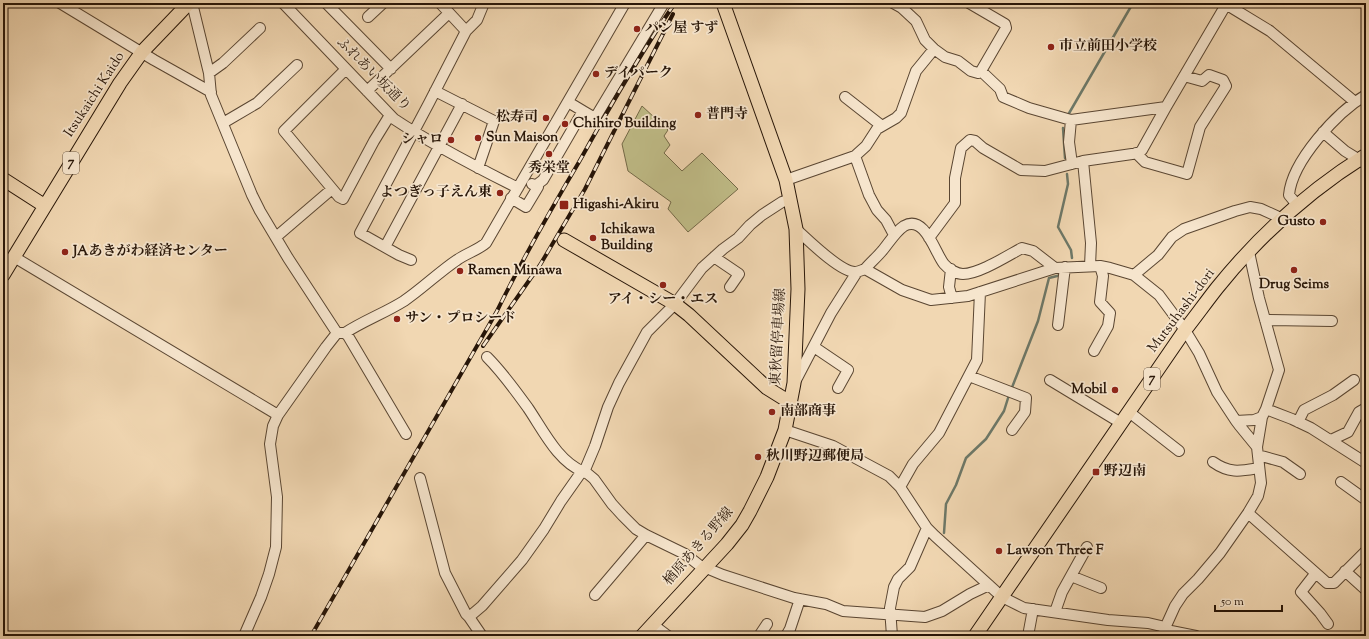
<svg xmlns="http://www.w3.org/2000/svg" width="1369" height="639" viewBox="0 0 1369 639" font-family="'Sorts Mill Goudy','Noto Serif JP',serif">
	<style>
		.green { fill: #c0bd88; stroke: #746a48 }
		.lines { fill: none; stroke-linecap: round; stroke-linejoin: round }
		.stream { stroke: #6d7868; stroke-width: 2.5 }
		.minor-casing { stroke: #5a4632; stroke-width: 12 }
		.major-casing { stroke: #281608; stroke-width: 15 }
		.minor { stroke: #f6e5cd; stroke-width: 10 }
		.major { stroke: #f1d7b2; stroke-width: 13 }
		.rail-casing { stroke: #281608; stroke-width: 4 }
		.rail { stroke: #f6e5cd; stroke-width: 2.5; stroke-dasharray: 8; stroke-linecap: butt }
		.poi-dot { fill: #8f2418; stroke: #f6e5cd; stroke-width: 1.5 }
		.labels { text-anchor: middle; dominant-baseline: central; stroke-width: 3.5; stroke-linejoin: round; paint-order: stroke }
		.shield { fill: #f6e5cd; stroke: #665443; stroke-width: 1 }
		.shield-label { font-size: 13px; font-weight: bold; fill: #281608 }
		.poi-label { font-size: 14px; font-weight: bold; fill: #281608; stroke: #f6e5cd; text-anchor: start }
		.street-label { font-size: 14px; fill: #281608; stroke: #f6e5cd }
	</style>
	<rect width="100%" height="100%" fill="#f1d7b2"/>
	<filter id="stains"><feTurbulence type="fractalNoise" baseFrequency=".005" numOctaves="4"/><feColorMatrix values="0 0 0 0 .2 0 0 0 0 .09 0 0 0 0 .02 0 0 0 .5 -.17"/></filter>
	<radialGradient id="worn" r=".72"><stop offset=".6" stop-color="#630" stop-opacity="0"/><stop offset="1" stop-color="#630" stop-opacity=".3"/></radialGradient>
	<path class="green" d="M642,106l26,24 -4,6 6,9 -6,8 18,18 20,-18 36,36 -50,43 -20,-23 3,-7 -43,-31 -6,-27z"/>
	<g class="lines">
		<path class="stream" d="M1068,115l65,-112
			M1063,128l2,30
			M1067,174l1,10 -10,43 13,23 1,8
			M1011,390l27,-69 11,-43 12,-3
			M944,533l2,-29 10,-19 10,-27 20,-19 18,-28 5,-16"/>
		<g class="minor-casing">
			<path id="minor" d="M60,3l94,57 57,32
				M192,3l17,70 2,22 41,100 8,16 28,47 49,75
				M283,3l111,116c39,26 82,48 124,69
				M326,3l65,66
				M440,3l26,28
				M893,3l9,5 14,13 9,19 9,9 11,8 13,4 13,10 7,2 3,-2 19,18 3,8 26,11 42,12 95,-13
				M969,3l36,21 1,4 -25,43
				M1224,3l46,28 85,71
				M368,17l15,-14
				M346,69l-62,62 55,66 4,2 31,-58 16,-26
				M209,73l14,-10 37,-35
				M367,91l82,-78
				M435,91l59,30 -16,47
				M845,97l37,29
				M583,111l12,7 69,-115
				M1071,120l-2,22 3,22
				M223,123l34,-20 40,-38
				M1323,132l22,19 21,13
				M1136,153l9,9 42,12 13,-47 26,-41 -3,-6 -14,-5 -7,6 -18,-5
				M855,156l14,39 8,15 9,10 8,15
				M1083,161l8,82 -1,23
				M786,180l69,-24 11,-10 11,-17 19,-11 5,-5 15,-42 18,-22
				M535,186l8,-6 40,-69 -15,-9
				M511,198l15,9 12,-20 -6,-3
				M791,199l-9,3 -20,13 -12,10 -12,13 -15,11 -21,19 -27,36 -28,28 -28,51 -11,24 -13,39 -11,26 4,2 6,5 18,25 11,12 13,13 10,6 39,19 14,11 24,10 71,23 32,6 17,7 82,6 17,-6 28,-17 19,-9
				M1298,206l-9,-11c3,-34 48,-83 77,-100
				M796,229c11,10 44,43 59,43 3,0 7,-2 10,-3l37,21 29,10 37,-4 87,-28 45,-2 10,2 24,7 25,20 26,35 14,23 18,39 19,29 18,-1 8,-3
				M276,237l56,-48
				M929,238l26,-35v-25l6,-30 9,-8 5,1 8,7 38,22 24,1 38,-10 56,-8 3,-3 24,-43 61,-104
				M385,247l77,-143
				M1249,252l10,46 20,72 -13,39
				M14,257l264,158
				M714,257l25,17 -9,13
				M411,260l-12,-5 -39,-22 69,-130 37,-72 11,-11 7,-17
				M865,269c5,-6 12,-12 17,-18 7,-8 13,-19 22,-25 21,-12 31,27 40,38 4,5 13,10 19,10 16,0 44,-18 59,-26l11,3 22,17
				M951,269l-2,18 3,11
				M1134,275l24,-20 14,-18 12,-8 51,-18 15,-4 11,2 22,10
				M1265,320l67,1
				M1058,325l7,-58
				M345,333l3,3 58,98
				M814,347l34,23 -10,18
				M1094,351l14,-25 2,-13 -10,-11 3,-26 -3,-10
				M969,376l57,22 -1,14 -13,18
				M1050,380l71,43
				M795,382l36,-69 26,-41
				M1129,412l50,39
				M1236,421l3,4 18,22
				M1298,422l6,-12 29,-15 21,-15
				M785,430l48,16 56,30 11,11 27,41 8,8 67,61 22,11 84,12 40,3 13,3 10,5 25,5
				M1331,440l17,-8 11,-20 7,-4
				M1258,455l25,7 17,12
				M1213,462c17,12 28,9 46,6
				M420,478l25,95 21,41 3,3 13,-11 40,-46 22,-31 17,-28 19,-27 4,-2c-26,-10 -41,-42 -56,-64 -13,-18 -25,-35 -41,-51
				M1341,482l25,18
				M900,487l13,-23 26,-31 38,-73 3,-68
				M1248,513l79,70h7l32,-32
				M1345,571l21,19
				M1315,574l-14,18 19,21 8,11
				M1071,576l30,12
				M595,595l51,-60
				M1055,612l7,-20 25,-45
				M469,617l13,19
				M652,624l16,12
				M1165,628l10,-22 8,-12 15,-15 22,-26 28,-40 10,-17 3,-13 -4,-36 5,-30 4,-8 26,10 19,9 55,35
				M244,636l17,-39 8,-23 7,-27 1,-50 -7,-53 3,-18 5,-11 48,-68 11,-14h8c18,-12 40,-20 59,-32 19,-13 35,-29 53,-41 10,-7 21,-10 29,-17l139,-240
				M759,636l8,-12
				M786,636l4,-7 10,-30
				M892,636l-2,-28 4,-21 4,-8 12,-12 17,-39
				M1028,636l5,-27"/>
		</g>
		<g class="major-casing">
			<path id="major" d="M3,179l42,27
				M564,240l111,64 14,11 78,73 24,15
				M3,275l117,-192 22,-31 47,-49
				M642,636l85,-92 15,-19 8,-14 17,-34 18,-47 9,-47 4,-94 -2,-60 -10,-49 -63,-177
				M975,636l210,-306c11,-14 21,-28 32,-42 41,-51 93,-98 149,-133"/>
		</g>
		<use href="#minor" class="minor"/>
		<use href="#major" class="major"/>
		<g class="rail-casing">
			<path id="rail" d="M483,346l57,-81 45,-76 88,-175
				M311,636l186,-325c25,-51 53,-100 82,-149 30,-54 61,-108 96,-159"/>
		</g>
		<use href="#rail" class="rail"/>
	</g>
	<g class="poi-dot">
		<circle cx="637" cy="29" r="4"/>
		<circle cx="1051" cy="47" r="4"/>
		<circle cx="596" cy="74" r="4"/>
		<circle cx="698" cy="115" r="4"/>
		<circle cx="546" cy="118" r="4"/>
		<circle cx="565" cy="124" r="4"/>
		<circle cx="478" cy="138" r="4"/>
		<circle cx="451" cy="140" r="4"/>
		<circle cx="549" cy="154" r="4"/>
		<circle cx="500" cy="193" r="4"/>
		<rect x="559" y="200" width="10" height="10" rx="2"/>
		<circle cx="1323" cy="222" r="4"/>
		<circle cx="593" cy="238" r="4"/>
		<circle cx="65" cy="252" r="4"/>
		<circle cx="1294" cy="270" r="4"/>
		<circle cx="460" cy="271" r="4"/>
		<circle cx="663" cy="285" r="4"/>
		<circle cx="397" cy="319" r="4"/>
		<circle cx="1115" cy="390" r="4"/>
		<circle cx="772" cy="412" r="4"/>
		<circle cx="758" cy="457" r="4"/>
		<rect x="1092" y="468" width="8" height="8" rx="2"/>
		<circle cx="999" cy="551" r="4"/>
	</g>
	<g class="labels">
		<g class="shield">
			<rect x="63" y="152" width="16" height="22" rx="3"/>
			<rect x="1144" y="368" width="16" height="22" rx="3"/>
		</g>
		<g class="shield-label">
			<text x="71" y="163">7</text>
			<text x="1152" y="379">7</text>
		</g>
		<g class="poi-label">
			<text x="645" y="29">パン屋 すず</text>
			<text x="1059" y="47">市立前田小学校</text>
			<text x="604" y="74">デイパーク</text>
			<text x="706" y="115">普門寺</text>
			<text x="538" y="118" text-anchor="end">松寿司</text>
			<text x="573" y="124">Chihiro Building</text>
			<text x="486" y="138">Sun Maison</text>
			<text x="443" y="140" text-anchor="end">シャロ</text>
			<text x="549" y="169" text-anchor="middle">秀栄堂</text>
			<text x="492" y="193" text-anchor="end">よつぎっ⼦えん東</text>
			<text x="573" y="205">Higashi-Akiru</text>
			<text x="1315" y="222" text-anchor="end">Gusto</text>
			<text x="601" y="230">Ichikawa<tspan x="601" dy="16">Building</tspan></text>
			<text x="73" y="252">JAあきがわ経済センター</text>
			<text x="468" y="271">Ramen Minawa</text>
			<text x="1294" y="285" text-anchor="middle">Drug Seims</text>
			<text x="663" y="300" text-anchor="middle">アイ・シー・エス</text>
			<text x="405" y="319">サン・プロシード</text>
			<text x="1107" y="390" text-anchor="end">Mobil</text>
			<text x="780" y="412">南部商事</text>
			<text x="766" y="457">秋川野辺郵便局</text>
			<text x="1104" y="472">野辺南</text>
			<text x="1007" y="551">Lawson Three F</text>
		</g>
		<g class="street-label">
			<text transform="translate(373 75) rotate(45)">ふれあい坂通り</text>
			<text transform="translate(95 95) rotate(-57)">Itsukaichi Kaido</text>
			<text transform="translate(1182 311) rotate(-53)">Mutsuhashi-dori</text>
			<text transform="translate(779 337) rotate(-87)">東秋留停車場線</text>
			<text transform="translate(699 547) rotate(-49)">楢原あきる野線</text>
		</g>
	</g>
	<rect width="1369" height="639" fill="none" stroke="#f1d7b2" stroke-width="16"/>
	<rect x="4" y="4" width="1361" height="631" fill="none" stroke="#281608" stroke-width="2"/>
	<rect x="8" y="8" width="1353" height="623" fill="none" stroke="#281608"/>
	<path d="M1215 605v6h67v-6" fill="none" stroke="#281608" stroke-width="2"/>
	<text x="1221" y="605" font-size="12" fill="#281608" stroke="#f6e5cd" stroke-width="3" paint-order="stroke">50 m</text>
	<rect width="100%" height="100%" filter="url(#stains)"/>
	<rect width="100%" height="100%" fill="url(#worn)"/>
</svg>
